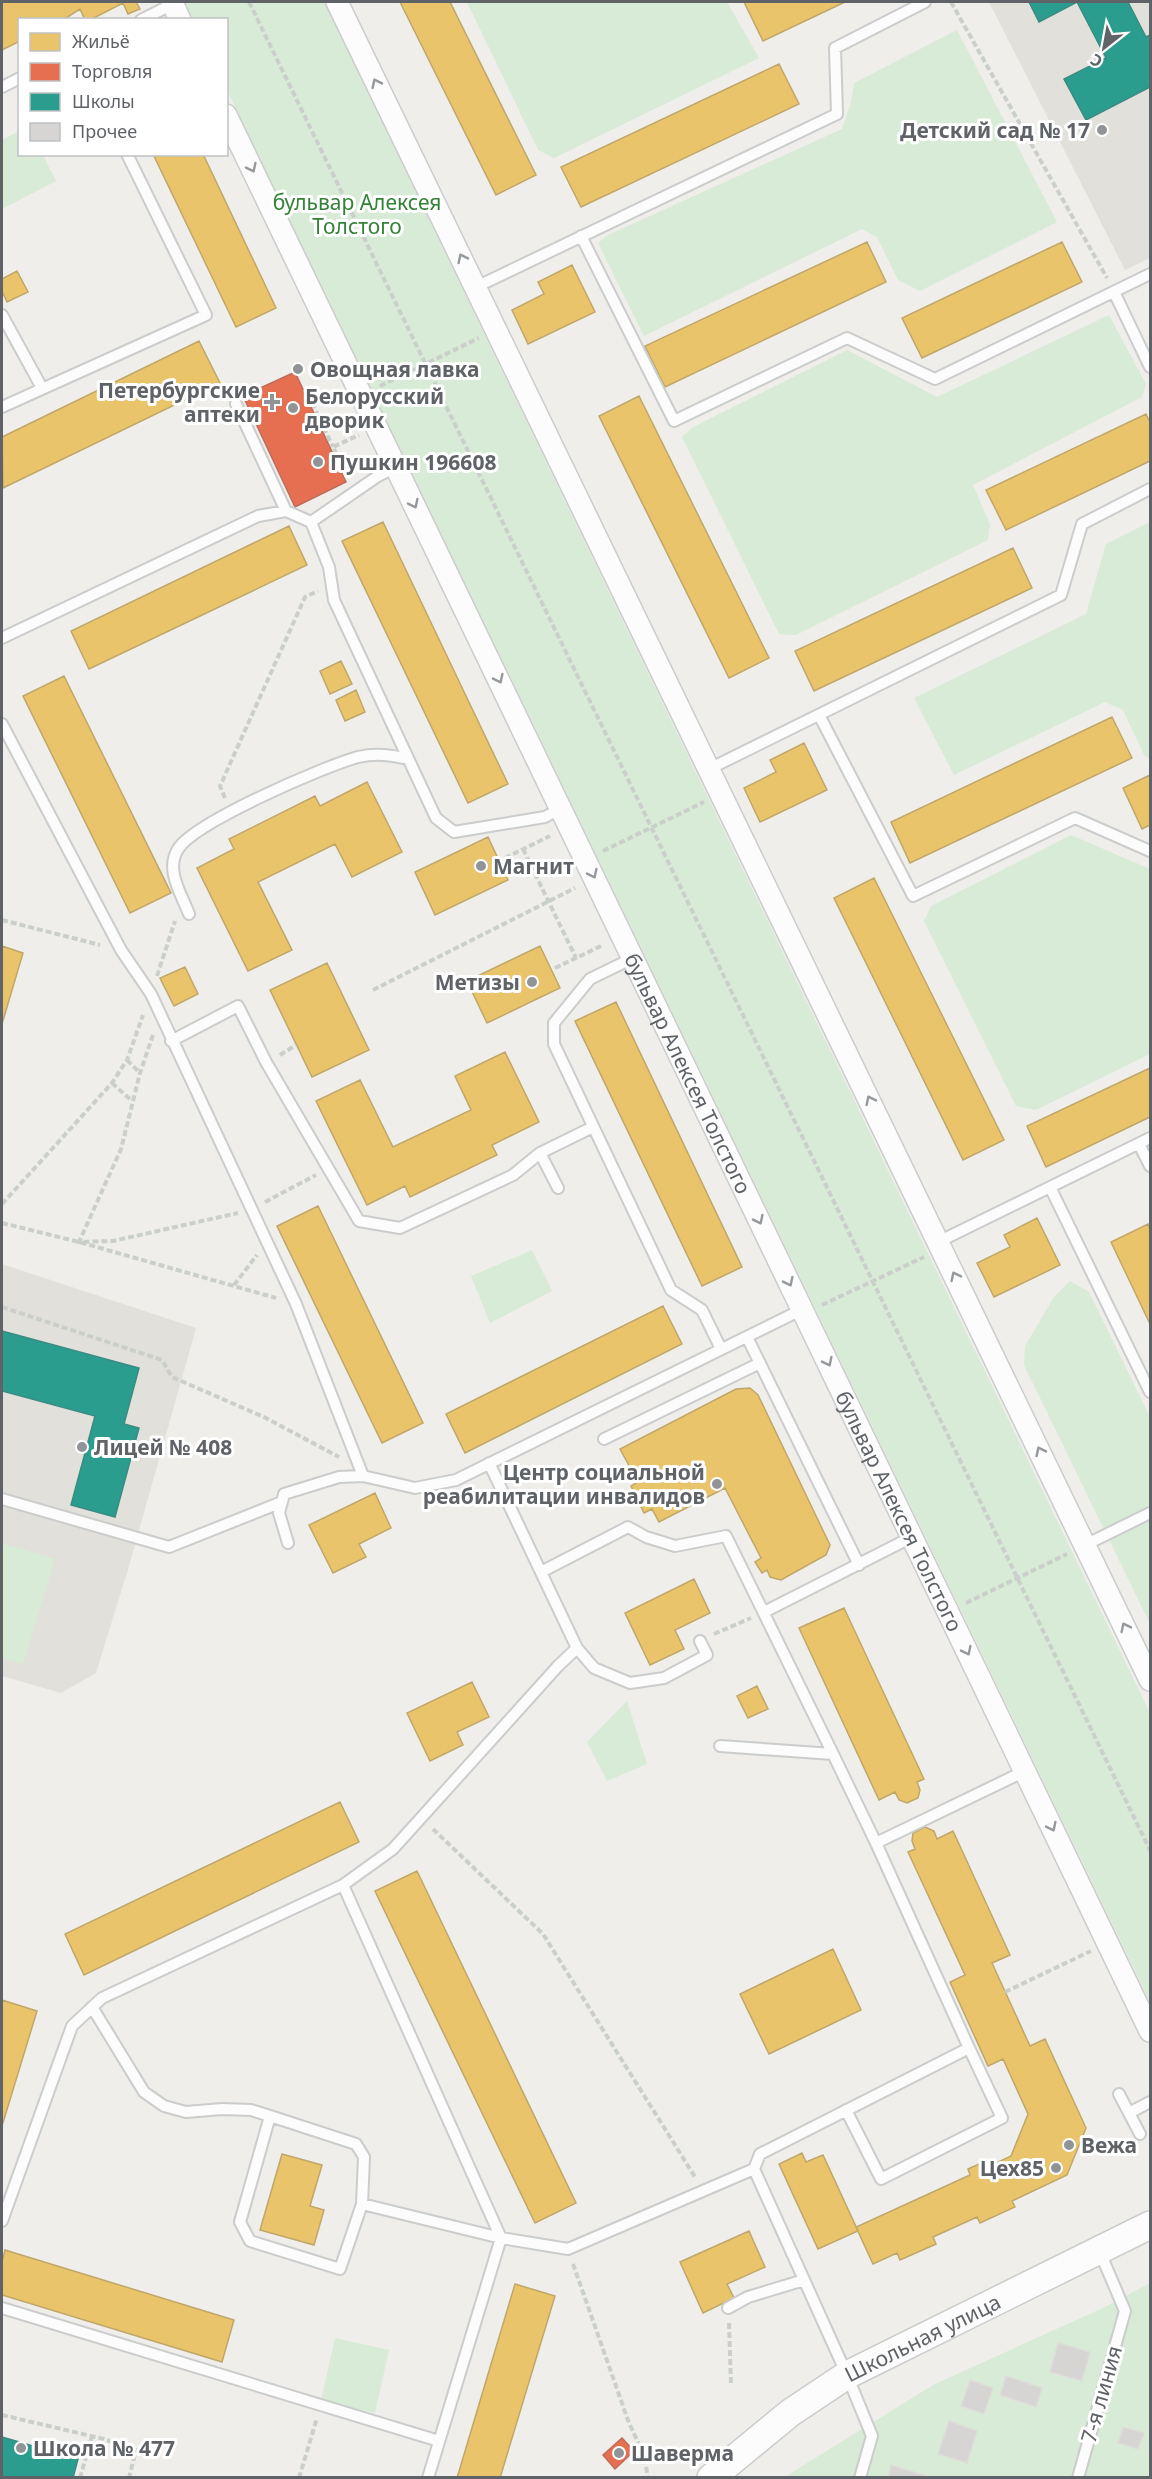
<svg xmlns="http://www.w3.org/2000/svg" width="1152" height="2479" viewBox="0 0 1152 2479" font-family="'Noto Sans',sans-serif">
	<style>
		.education { fill: #e2e0da }
		.green { fill: #d8ebd6 }
		.homes { fill: #e9c46a; stroke: #c0a769; stroke-width: 1.5 }
		.shops { fill: #e76f51; stroke: #be6b58; stroke-width: 1.5 }
		.schools { fill: #2a9d8f; stroke: #3a8c83; stroke-width: 1.5 }
		.building { fill: #d6d5d3; stroke: #deddd9; stroke-width: 1.5 }
		.lines { fill: none; stroke-linecap: round; stroke-linejoin: round }
		.service-casing { stroke: #cbcccc; stroke-width: 14 }
		.minor-casing { stroke: #cbcccc; stroke-width: 24 }
		.tertiary-casing { stroke: #cbcccc; stroke-width: 30 }
		.path { stroke: #cacfcc; stroke-width: 4; stroke-dasharray: 6 3; stroke-linecap: butt }
		.service { stroke: #fdfcfc; stroke-width: 10 }
		.minor { stroke: #fdfcfc; stroke-width: 21 }
		.tertiary { stroke: #fdfcfc; stroke-width: 27 }
		.oneway { stroke: #96999c }
		.poi-dot { fill: #919496; stroke: #fff; stroke-width: 2 }
		.labels { text-anchor: middle; dominant-baseline: central; stroke-width: 6; stroke-linejoin: round; paint-order: stroke }
		.poi-label { font-size: 21px; font-weight: bold; fill: #5f6368; stroke: #fff; text-anchor: start }
		.park-label { font-size: 21px; fill: #348238; stroke: #fff }
		.street-label { font-size: 21px; fill: #5f6368; stroke: #fff }
	</style>
	<rect width="100%" height="100%" fill="#efeeea"/>
	<path class="education" d="M989,2h161v256l-25,12z
		M2,1264l194,64 -67,238 -33,107 -35,20 -59,-17z"/>
	<path class="green" d="M184,2h140l826,1711v289l-923,-1912 -1,-70 -33,-1z
		M467,2h260l32,56 -205,100 -16,-8z
		M957,30l100,192 -137,69 -22,-11 -21,-43 -15,-8 -218,107 -46,-93 10,-8 234,-106 9,-27 3,-19z
		M19,131l1,23 23,1 13,26 -54,28v-69z
		M1109,315l37,69 -4,13 -169,88 17,39 -2,16 -192,95 -17,-1 -97,-197 11,-10 154,-77 90,47z
		M1150,522v237l-6,-4 -21,-45 -18,-8 -151,73 -40,-77 172,-84 20,-70z
		M1071,835l79,34v185l-114,56 -20,-4 -92,-185 7,-15z
		M532,1250l20,41 -62,32 -19,-47z
		M1070,1281l19,11 61,125v207l-126,-259 1,-19 29,-49z
		M2,1543l53,16 -32,105 -21,-6z
		M627,1701l20,63 -40,17 -20,-39z
		M1150,2283v194l-367,1 150,-93 172,-78z
		M335,2338l54,12 -14,63 -54,-13z"/>
	<path class="homes" d="M2,2h134l4,7 -12,5 -5,-11 -33,17h-5l-5,-11 -17,11h-43v21l-18,9z
		M400,2h50l86,173 -40,20z
		M744,2h101l-82,39z
		M779,64l20,40 -218,103 -20,-40z
		M153,154h50l73,154 -40,19z
		M867,242l19,40 -221,105 -20,-41z
		M1062,242l20,40 -160,76 -20,-40z
		M572,265l23,47 -67,32 -16,-34 32,-16 -6,-12z
		M17,271l11,21 -21,10 -5,-11v-12z
		M199,341l21,42 -217,105 -1,-51z
		M639,396l130,262 -40,20 -130,-262z
		M1146,414l4,8v39l-144,69 -20,-40z
		M383,522l125,262 -40,19 -126,-262z
		M289,526l18,39 -218,104 -18,-38z
		M1013,548l19,40 -218,103 -19,-40z
		M341,661l11,23 -22,10 -10,-23z
		M64,676l107,217 -41,20 -107,-217z
		M356,690l9,22 -20,9 -9,-21z
		M1112,717l20,41 -222,105 -19,-41z
		M804,743l23,47 -67,32 -16,-34 32,-16 -6,-12z
		M1150,775v50l-8,4 -19,-41z
		M367,782l35,70 -50,25 -17,-33 -77,38 34,68 -44,21 -51,-103 37,-19 -5,-10 86,-43 5,10z
		M488,837l20,43 -73,35 -20,-43z
		M874,878l130,262 -41,20 -129,-262z
		M2,946l21,7 -21,71z
		M540,946l20,42 -73,35 -20,-42z
		M327,963l42,87 -57,27 -42,-87z
		M185,967l13,27 -24,12 -14,-28z
		M616,1002l126,265 -40,19 -127,-265z
		M505,1052l34,70 -47,23 5,10 -87,42 -5,-11 -38,19 -51,-104 44,-21 33,67 78,-37 -16,-34z
		M1150,1068v49l-104,50 -19,-41z
		M318,1206l105,217 -41,20 -105,-217z
		M1037,1218l23,47 -66,32 -17,-34 33,-16 -6,-12z
		M1148,1224l2,6v94l-39,-82z
		M663,1306l19,38 -217,109 -19,-39z
		M750,1388l8,7 72,150 -4,10 -45,25 -11,-3 -3,-7 -5,3 -7,-11 6,-4 -36,-70 -66,34 -7,-13 -8,4 -13,-27 7,-4 -18,-33 116,-60z
		M375,1493l16,35 -32,16 7,13 -33,16 -24,-48z
		M694,1579l16,34 -35,17 9,19 -34,16 -25,-52z
		M844,1608l80,171 -7,3 3,8 -2,8 -11,5 -8,-3 -4,-8 -16,8 -80,-172z
		M472,1682l17,35 -32,15 6,13 -33,16 -23,-48z
		M757,1686l11,23 -20,9 -11,-22z
		M340,1802l19,40 -275,133 -19,-41z
		M925,1827l9,4 3,8 16,-8 57,124 -18,8 38,83 15,-7 41,89 -19,47 -55,26 3,6 -35,16 -3,-6 -44,20 3,7 -36,16 -3,-7 -24,11 -17,-37 114,-52 -2,-6 18,-8 2,6 23,-11 17,-42 -25,-55 -15,7 -38,-84 15,-7 -57,-123 7,-3 -3,-8 1,-8z
		M417,1871l159,332 -41,20 -160,-332z
		M833,1949l28,61 -92,44 -29,-60z
		M2,2000l35,11 -35,115z
		M802,2153l4,9 17,-7 35,76 -40,18 -39,-85z
		M282,2154l40,11 -12,41 14,4 -10,35 -54,-15z
		M749,2231l16,36 -38,17 7,14 -31,15 -23,-51z
		M5,2250l229,70 -12,42 -220,-67v-33z
		M515,2284l40,12 -55,182h-43z"/>
	<path class="shops" d="M295,372l51,110 -51,25 -52,-111z
		M622,2438l12,13 -19,18 -12,-14z"/>
	<path class="schools" d="M1029,2h99l18,35 4,-2v52l-64,33 -22,-41 42,-21 -29,-56 -38,20z
		M2,1331l137,37 -15,56 15,4 -24,89 -44,-12 24,-89 -93,-25z
		M2,2437l76,22 -5,19h-71z"/>
	<path class="building" d="M1058,2343l32,9 -8,29 -32,-9z
		M1006,2376l36,12 -6,19 -36,-12z
		M970,2380l23,8 -9,26 -23,-8z
		M949,2421l28,10 -10,32 -29,-9z
		M1123,2427l21,6 -6,16 -20,-6z
		M891,2465l36,11v2h-39z"/>
	<g class="lines">
		<g class="service-casing">
			<path id="service" d="M141,20l32,-16
				M2,87l18,-9
				M581,236l93,185 173,-83 88,41 215,-105
				M476,287l361,-173 -2,-66 90,-46
				M1114,292l36,75
				M2,315l40,73
				M236,404l50,107
				M2,407l204,-92 -79,-161
				M311,522l18,45 5,33 102,218 18,14 91,-15 16,-9
				M2,638l256,-122 28,-5 25,11 67,-46 18,-9
				M819,715l94,181 162,-78 75,33
				M2,724l119,226 30,44 145,310 67,172 52,12 41,-8 347,-171
				M709,769l352,-174 21,-71 68,-35
				M189,914c-8,-21 -24,-44 -11,-65 17,-27 147,-83 180,-92 18,-4 33,-2 50,2
				M633,958l-43,21 -36,44v21l117,246 31,20 19,39
				M171,1041l67,-35 28,56 93,159 41,7 113,-53 27,-22 53,-26
				M1139,1144l11,22
				M540,1153l18,35
				M1050,1187l100,205
				M938,1242l212,-104
				M747,1337l112,228
				M604,1439l156,-76
				M2,1499l167,48 113,-45
				M288,1543l-9,-30 5,-19 55,-17 24,-1
				M1085,1545l65,-32
				M541,1572l87,-45 18,10 29,9 51,-10 107,218
				M764,1612l148,-75
				M577,1648l17,20 36,15 34,-5 43,-23 -7,-14
				M720,1746l113,8 43,89 93,205 -209,106 -6,15
				M876,1843l149,-72
				M343,1885l50,-36 165,-183 19,-18 -88,-185
				M92,2007l52,85 20,14 22,6 36,-3 29,1 19,6
				M1119,2094l21,40
				M846,2110l35,69 121,-61 -33,-70
				M1129,2113l21,-11
				M362,2204l2,-47 -8,-13 -86,-28 -30,106 10,19 90,28 22,-65 139,34 -73,240
				M2,2221l70,-195 30,-28 241,-113 158,353 67,11 186,-80 93,206 25,61 -12,42
				M2,2308l437,133
				M728,2308l20,-11 56,-17
				M1078,2478l47,-167 -26,-61"/>
		</g>
		<g class="minor-casing">
			<g id="minor">
				<path d="M172,2l8,18"/>
				<path d="M337,2l813,1678"/>
				<path id="s1" d="M226,115l924,1916"/>
			</g>
		</g>
		<g class="tertiary-casing">
			<g id="tertiary">
				<path id="s2" d="M711,2478l79,-65 57,-38 303,-150"/>
			</g>
		</g>
		<path class="path" d="M249,2l901,1848
			M951,2l156,276
			M380,386l99,-48
			M304,392l3,-2 5,13 25,-12
			M312,403l21,44
			M337,462l2,-2 -6,-13 26,-12
			M225,798l-5,-12 85,-189 13,-6
			M523,849l53,109
			M603,851l101,-49
			M505,858l45,-22
			M2,920l98,25
			M555,968l48,-23
			M157,976l18,-55
			M373,990l202,-102
			M153,1035l-13,38 -19,76 -42,93 34,-1 125,-28
			M280,1055l16,-10
			M127,1060l12,12
			M112,1083l20,18
			M265,1202l51,-27
			M2,1204l110,-121 15,-23 16,-45
			M2,1223l77,19 197,56
			M234,1285l23,-30
			M822,1305l102,-48
			M2,1307l160,53 10,17 94,41 73,39
			M966,1603l101,-49
			M714,1634l37,-16
			M433,1829l110,105 152,243
			M1005,1992l86,-41
			M573,2264l56,159 15,32 4,23
			M729,2323l2,62
			M2,2415l102,24 32,11 -7,28
			M80,2478l12,-42
			M299,2478l18,-60"/>
		<use href="#service" class="service"/>
		<use href="#minor" class="minor"/>
		<use href="#tertiary" class="tertiary"/>
	</g>
	<defs><path id="oneway-chevron" d="M-2-3.5L2.5 0L-2 3.5" fill="none" stroke-width="1.6" stroke-linecap="round" stroke-linejoin="round" transform="scale(1.5)"/></defs>
	<g class="oneway">
		<use href="#oneway-chevron" transform="translate(376 83) rotate(-116)"/>
		<use href="#oneway-chevron" transform="translate(252 168) rotate(64)"/>
		<use href="#oneway-chevron" transform="translate(462 258) rotate(-116)"/>
		<use href="#oneway-chevron" transform="translate(414 504) rotate(64)"/>
		<use href="#oneway-chevron" transform="translate(499 679) rotate(64)"/>
		<use href="#oneway-chevron" transform="translate(593 874) rotate(64)"/>
		<use href="#oneway-chevron" transform="translate(870 1100) rotate(-116)"/>
		<use href="#oneway-chevron" transform="translate(759 1220) rotate(64)"/>
		<use href="#oneway-chevron" transform="translate(955 1276) rotate(-116)"/>
		<use href="#oneway-chevron" transform="translate(789 1282) rotate(64)"/>
		<use href="#oneway-chevron" transform="translate(828 1362) rotate(64)"/>
		<use href="#oneway-chevron" transform="translate(1040 1451) rotate(-116)"/>
		<use href="#oneway-chevron" transform="translate(1125 1627) rotate(-116)"/>
		<use href="#oneway-chevron" transform="translate(967 1651) rotate(64)"/>
		<use href="#oneway-chevron" transform="translate(1052 1827) rotate(64)"/>
	</g>
	<g class="poi-dot">
		<circle cx="1102" cy="130" r="6"/>
		<circle cx="298" cy="369" r="6"/>
		<path d="M269 393h6v6h6v6h-6v6h-6v-6h-6v-6h6z"/>
		<circle cx="293" cy="408" r="6"/>
		<circle cx="318" cy="462" r="6"/>
		<circle cx="481" cy="866" r="6"/>
		<circle cx="532" cy="982" r="6"/>
		<circle cx="82" cy="1447" r="6"/>
		<circle cx="717" cy="1484" r="6"/>
		<circle cx="1069" cy="2145" r="6"/>
		<circle cx="1056" cy="2168" r="6"/>
		<circle cx="21" cy="2448" r="6"/>
		<circle cx="619" cy="2453" r="6"/>
	</g>
	<g class="labels">
		<g class="poi-label">
			<text x="1090" y="130" text-anchor="end">Детский сад № 17</text>
			<text x="310" y="369">Овощная лавка</text>
			<text x="260" y="390" text-anchor="end">Петербургские<tspan x="260" dy="24">аптеки</tspan></text>
			<text x="305" y="396">Белорусский<tspan x="305" dy="24">дворик</tspan></text>
			<text x="330" y="462">Пушкин 196608</text>
			<text x="493" y="866">Магнит</text>
			<text x="520" y="982" text-anchor="end">Метизы</text>
			<text x="94" y="1447">Лицей № 408</text>
			<text x="705" y="1472" text-anchor="end">Центр социальной<tspan x="705" dy="24">реабилитации инвалидов</tspan></text>
			<text x="1081" y="2145">Вежа</text>
			<text x="1044" y="2168" text-anchor="end">Цех85</text>
			<text x="33" y="2448">Школа № 477</text>
			<text x="631" y="2453">Шаверма</text>
		</g>
		<g class="park-label">
			<text x="357" y="202">бульвар Алексея<tspan x="357" dy="24">Толстого</tspan></text>
		</g>
		<g class="street-label">
			<text stroke="none"><textPath href="#s1" startOffset="1064">бульвар Алексея Толстого</textPath></text>
			<text stroke="none"><textPath href="#s1" startOffset="1550">бульвар Алексея Толстого</textPath></text>
			<text stroke="none"><textPath href="#s2" startOffset="255">Школьная улица</textPath></text>
			<text transform="translate(1101 2394) rotate(-74)">7-я линия</text>
		</g>
	</g>
	<rect width="1152" height="2479" fill="none" stroke="#5f6368" stroke-width="6"/>
	<rect x="18" y="18" width="210" height="138" fill="#ffffff" stroke="#bfc1c3" stroke-width="1.5"/>
	<rect x="30" y="33" width="30" height="18" fill="#e9c46a" stroke="#bfc1c3" stroke-width="1.5"/>
	<text x="72" y="48" font-size="18" fill="#5f6368">Жильё</text>
	<rect x="30" y="63" width="30" height="18" fill="#e76f51" stroke="#bfc1c3" stroke-width="1.5"/>
	<text x="72" y="78" font-size="18" fill="#5f6368">Торговля</text>
	<rect x="30" y="93" width="30" height="18" fill="#2a9d8f" stroke="#bfc1c3" stroke-width="1.5"/>
	<text x="72" y="108" font-size="18" fill="#5f6368">Школы</text>
	<rect x="30" y="123" width="30" height="18" fill="#d6d5d3" stroke="#bfc1c3" stroke-width="1.5"/>
	<text x="72" y="138" font-size="18" fill="#5f6368">Прочее</text>
	<g transform="translate(1104 48) rotate(211)" stroke="#ffffff" stroke-width="4.5" paint-order="stroke">
	<path d="M0-4.5L10 22L0 15L-10 22Z" fill="#5f6368"/>
	<text y="-9" font-size="16" font-weight="bold" text-anchor="middle" fill="#5f6368">С</text>
	</g>
</svg>
